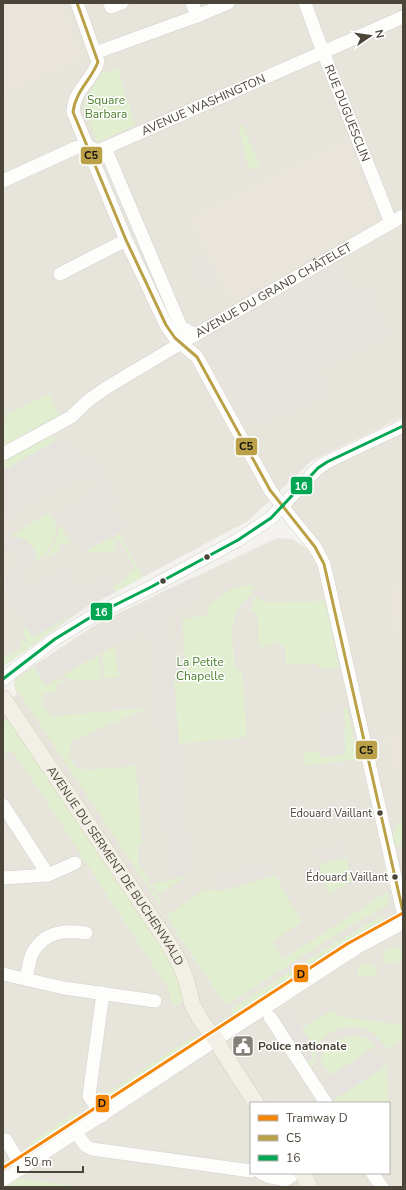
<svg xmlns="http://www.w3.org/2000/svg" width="406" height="1190" viewBox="0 0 406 1190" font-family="'Nunito Sans',sans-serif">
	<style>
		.residential { fill: #e7e4dc; fill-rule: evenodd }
		.industrial { fill: #e6e2de }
		.education { fill: #eae5da }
		.green { fill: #e1eecf }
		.parking { fill: #e6e3df }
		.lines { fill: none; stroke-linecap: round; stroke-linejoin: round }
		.minor-casing { stroke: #d2d0cb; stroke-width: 14 }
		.major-casing { stroke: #d6cebb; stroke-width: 17 }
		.minor { stroke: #fdfdfc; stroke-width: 13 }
		.major { stroke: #f2efe6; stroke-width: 16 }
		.bus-1-casing { stroke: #fff; stroke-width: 6 }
		.bus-2-casing { stroke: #fff; stroke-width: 6 }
		.bus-1 { stroke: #baa046; stroke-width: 3 }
		.bus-2 { stroke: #00a651; stroke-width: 3 }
		.tram-1-casing { stroke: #fff; stroke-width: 6 }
		.tram-1 { stroke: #f48605; stroke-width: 3 }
		.bus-dot { fill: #4b4439; stroke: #fff; stroke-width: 1.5 }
		.labels { text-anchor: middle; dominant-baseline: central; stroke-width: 3; stroke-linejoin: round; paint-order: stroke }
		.bus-label { font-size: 11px; fill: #4b4439; stroke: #fff; text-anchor: end }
		.park-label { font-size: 12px; fill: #4a7f2a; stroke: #fff }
		.street-label { font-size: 12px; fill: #4b4439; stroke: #fff }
		.poi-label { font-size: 12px; font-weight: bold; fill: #4b4439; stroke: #fff; text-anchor: start }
		.line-badge { stroke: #fff; stroke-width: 1.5 }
		.badge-label { font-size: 11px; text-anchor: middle; font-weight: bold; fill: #fff }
		.pale-badge-label { font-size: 11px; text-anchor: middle; font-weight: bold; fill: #111 }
	</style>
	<rect width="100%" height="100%" fill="#f4f2ee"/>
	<path class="residential" d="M3,3h400v414l-92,44 -63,60 -163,87 -78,56 -4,1z
		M403,426v486l-79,-348 -40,-56 34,-40z
		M277,538l15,1 15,10 10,14 75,333 11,31v260h-400v-482l14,-11 -3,-7 1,-9 83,-55zM251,1103h138v70h-138z"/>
	<path class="industrial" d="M338,265l12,31 19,-7 18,45 -69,37 10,25 -77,30 -46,-77 2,-10z"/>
	<path class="education" d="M3,3h58l23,55 -81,36z
		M343,141l6,3 27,69 -2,9 -142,80 -43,-84z
		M392,587l11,3v82l-12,-75z
		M403,732v41l-4,1 -2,-9 -4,1 -7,-30z"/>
	<path class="green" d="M117,69l19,56 -39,17 -13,-34v-7l18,-28z
		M243,125l16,40 -10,6 -11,-44z
		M49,394l11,23 -27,15 -2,-3 -6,4v4l-22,12v-27l4,-2 -2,-5z
		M50,432l6,9 -53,30v-13z
		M49,513c2,4 7,10 7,14 1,14 -10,27 -20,35l-2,-13 -15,-12 -9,-1z
		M59,523l12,20 -5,3 -2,-4 -6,4 2,4 -17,10c10,-12 16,-21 16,-37z
		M118,532l25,45 -28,15 -3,-5 16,-9 -2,-4 9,-5 -15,-28 -4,2 -3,-5 4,-3 -1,-2z
		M111,537l6,12 -6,3 -29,1z
		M253,585l1,3 -3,3 1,2c-3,4 -8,7 -11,11 -14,19 -7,45 -6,66h7l5,67 -69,7 -5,-64h4v3h4v-4h5l-4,-60 27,-4 -1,-10 26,-18z
		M256,596l8,6 61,-1 14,66 -13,3 -8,-3 -1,-3h-31l-1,-16 -10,-8 -6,6 -10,1 -2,-35h-7z
		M76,613l-69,51 -4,1v-7l19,-10 -2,-8 2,-1 2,3 3,-2 -5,-9 5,-4 6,10 41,-23z
		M115,646l3,28h3l1,2 -18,3 -2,-26z
		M99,655l2,24c-12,1 -28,5 -38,-4z
		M34,666l11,20 14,-8 4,4 -7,1 1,10h-14v6h-4l9,14h3v3l96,-8 -77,34 1,12h-4l9,14h7v2l53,-4 6,79 -5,1 2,13 -2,2 12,19 -2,1 13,19 1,7 -146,-220 -1,-4 1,-2z
		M344,708h3l12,51 -54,7 -1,-14 15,-1 1,7 25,-4z
		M11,720l154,228 21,50 -11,8 -4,-5 -2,-11 -84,-129 -4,-1v-5l-41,-64 -29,-41 -6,4 -2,-2v-30z
		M401,820h2v24l-7,1 -3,-2c-1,-10 1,-15 8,-23z
		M346,858l6,23 -23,14 -10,-31z
		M188,876l-29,18 -7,-10z
		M275,876l27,46 -29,19 10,18 104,-67 3,12 -42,23 -122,78 -51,-75 -8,-15 38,-26 16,2z
		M381,916l3,9 -46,27 -103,67 -5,-9 103,-66z
		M396,946l5,3 2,9 -6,5 -9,1 -5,-4v-7l3,-3z
		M363,964c7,-1 13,1 15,9l-4,3h-14l-2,-1c-1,-6 0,-8 5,-11z
		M332,1010l5,1v5l66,9v14l-15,10c-6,-6 -11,-13 -18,-18 -15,-8 -35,-4 -47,8 -6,6 -8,18 -9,26l-6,5 -4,-13 9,2 -3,-6 5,-3 -14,-21z
		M193,1036l5,7 -99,66 -4,-8z
		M354,1036l14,3 7,7 -44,29 -9,-14 -2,1c3,-19 18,-24 34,-26z
		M387,1065l1,38h-59z
		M76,1112l5,7 -48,31 -4,-7z
		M3,1176l79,11h-79z"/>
	<path class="parking" d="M208,257l11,22 -17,9 -12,-22z
		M57,440l39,25 19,36 -5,4 14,24 -42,24 -22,-40 39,-23 -9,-20 -87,49v-48z
		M16,537l11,4 7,8 2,6v7l-7,1 -1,5 -7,7 8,16 37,-20 13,21 28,-14 8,14 -19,11 -6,-6 -19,12 3,5 -41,23 -18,-32 -10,-22 3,-8 10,-8 2,-6 -4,-9 -9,-2 -4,2v-11l11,1z
		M192,578l7,16 -33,22 1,2 8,72 13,184 -18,2 -18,-235 -8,-14 -100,56 -10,-17 43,-25 78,-42 -1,-3z
		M342,707l2,1 1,46 -18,3 -4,-43 13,-1 1,-5z
		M342,844l2,7 -25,6 -2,-6z
		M271,863l2,8 -56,14 -2,-7z
		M289,1008l26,42 -5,3 4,5 -7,5 -33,-45z
		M372,1051l10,17 -50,33 -11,-17z"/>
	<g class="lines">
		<g class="minor-casing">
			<g id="minor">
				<path d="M77,3l21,59c-6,19 -25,29 -25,50l53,128 40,85 9,13 22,19 73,133 22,29 23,28 9,17 79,348"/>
				<path d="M110,3l1,4 11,-4"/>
				<path d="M192,3l5,13"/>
				<path id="s1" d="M305,3l18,49 68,171"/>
				<path d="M95,53l102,-37 31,-13"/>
				<path d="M105,148l76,179 14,8"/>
				<path id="s2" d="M3,181l72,-33 11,-3 12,6 305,-134"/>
				<path d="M60,274l66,-34"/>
				<path id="s3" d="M3,454l68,-37 18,-17 17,-12 82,-49 215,-123"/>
				<path d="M3,679l52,-40 36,-22 60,-30 87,-47 33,-22 47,-50 9,-6 76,-36"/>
				<path d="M3,805l45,70 -45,3"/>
				<path d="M48,875l27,-12"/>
				<path d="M3,974l61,14 91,13"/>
				<path d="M26,979c2,-8 3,-20 7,-27 12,-21 32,-22 53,-19"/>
				<path d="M270,1017l56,86"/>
				<path d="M102,1116l-13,-20 14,-103"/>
				<path d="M76,1133l10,13 6,3 159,22"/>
				<path d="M3,1140h3l17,28"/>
				<path d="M261,1173l9,4 15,3 11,-7"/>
				<path d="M372,1173l10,14"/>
				<path d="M3,1180l301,-198 54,-35 45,-24"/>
			</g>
		</g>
		<g class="major-casing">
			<g id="major">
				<path id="s4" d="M3,698l164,243 12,21 7,17 6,25 7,13 11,16 6,6 5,10 35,54"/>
				<path d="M302,1173l8,14"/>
			</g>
		</g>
		<use href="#minor" class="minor"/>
		<use href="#major" class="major"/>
		<g class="bus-1-casing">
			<path id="bus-1" d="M77,3l21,59c-7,18 -23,30 -25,50l53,128 40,85 9,13 22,19 73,133 45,57 9,17 79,348"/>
		</g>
		<g class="bus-2-casing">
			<path id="bus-2" d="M3,679l52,-40 36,-22 60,-30 87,-47 33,-22 47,-50 9,-6 76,-36"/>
		</g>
		<use href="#bus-1" class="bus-1"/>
		<use href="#bus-2" class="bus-2"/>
		<g class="tram-1-casing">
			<path id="tram-1" d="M3,1168l344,-224 56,-31"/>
		</g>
		<use href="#tram-1" class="tram-1"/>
	</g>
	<defs>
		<g id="civic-square" transform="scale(1.15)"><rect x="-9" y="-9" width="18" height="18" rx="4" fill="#868178" stroke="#fff"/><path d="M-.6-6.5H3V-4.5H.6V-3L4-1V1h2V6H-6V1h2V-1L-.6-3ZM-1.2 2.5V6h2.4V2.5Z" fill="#fff"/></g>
	</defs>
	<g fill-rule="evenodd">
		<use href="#civic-square" x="243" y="1046"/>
	</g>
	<g class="bus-dot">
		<circle cx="207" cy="557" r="3.5"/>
		<circle cx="163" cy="581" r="3.5"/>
		<circle cx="380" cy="813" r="3.5"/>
		<circle cx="395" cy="877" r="3.5"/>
	</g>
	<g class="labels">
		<g class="bus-label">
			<text x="372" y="813">Edouard Vaillant</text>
			<text x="388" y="877">Édouard Vaillant</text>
		</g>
		<g class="park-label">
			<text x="106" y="100">Square<tspan x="106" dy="14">Barbara</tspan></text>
			<text x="200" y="662">La Petite<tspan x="200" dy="14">Chapelle</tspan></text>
		</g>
		<g class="street-label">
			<text stroke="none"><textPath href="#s2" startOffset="219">AVENUE WASHINGTON</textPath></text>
			<text stroke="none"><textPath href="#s1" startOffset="118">RUE DUGUESCLIN</textPath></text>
			<text stroke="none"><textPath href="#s3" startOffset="317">AVENUE DU GRAND CHÂTELET</textPath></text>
			<text stroke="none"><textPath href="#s4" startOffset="202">AVENUE DU SERMENT DE BUCHENWALD</textPath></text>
		</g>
		<g class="poi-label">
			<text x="258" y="1046">Police nationale</text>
		</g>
	</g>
	<g class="line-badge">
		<rect x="80" y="146" width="23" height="19" rx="4" fill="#baa046"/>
		<rect x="235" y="437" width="23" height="19" rx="4" fill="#baa046"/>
		<rect x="290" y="476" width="23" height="19" rx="4" fill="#00a651"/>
		<rect x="90" y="602" width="23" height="19" rx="4" fill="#00a651"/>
		<rect x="355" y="740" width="23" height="20" rx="4" fill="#baa046"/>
		<rect x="293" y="964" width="16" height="19" rx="4" fill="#f48605"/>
		<rect x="95" y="1094" width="15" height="19" rx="4" fill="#f48605"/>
	</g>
	<g class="badge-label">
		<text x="301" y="490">16</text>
		<text x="101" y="616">16</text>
	</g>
	<g class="pale-badge-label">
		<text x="91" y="159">C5</text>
		<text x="246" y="450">C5</text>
		<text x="366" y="754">C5</text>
		<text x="301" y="978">D</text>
		<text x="102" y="1107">D</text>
	</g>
	<rect width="406" height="1190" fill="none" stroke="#4b4439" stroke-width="8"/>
	<rect x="250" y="1102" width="140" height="72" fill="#ffffff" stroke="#b7b4b0"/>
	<rect x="258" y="1115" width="20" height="6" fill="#f48605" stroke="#b7b4b0"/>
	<text x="286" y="1122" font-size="12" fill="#4b4439">Tramway D</text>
	<rect x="258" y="1135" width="20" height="6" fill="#baa046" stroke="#b7b4b0"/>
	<text x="286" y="1142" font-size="12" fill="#4b4439">C5</text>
	<rect x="258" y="1155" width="20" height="6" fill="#00a651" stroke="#b7b4b0"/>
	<text x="286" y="1162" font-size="12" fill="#4b4439">16</text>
	<g transform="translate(370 36) rotate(77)" stroke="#ffffff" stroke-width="3" paint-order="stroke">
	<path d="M0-3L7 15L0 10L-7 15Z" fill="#4b4439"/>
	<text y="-6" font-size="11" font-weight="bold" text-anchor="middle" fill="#4b4439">N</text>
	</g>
	<path d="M18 1166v6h65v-6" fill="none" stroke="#4b4439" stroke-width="2"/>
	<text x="24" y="1166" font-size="12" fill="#4b4439" stroke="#ffffff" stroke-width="3" paint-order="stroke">50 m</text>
</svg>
